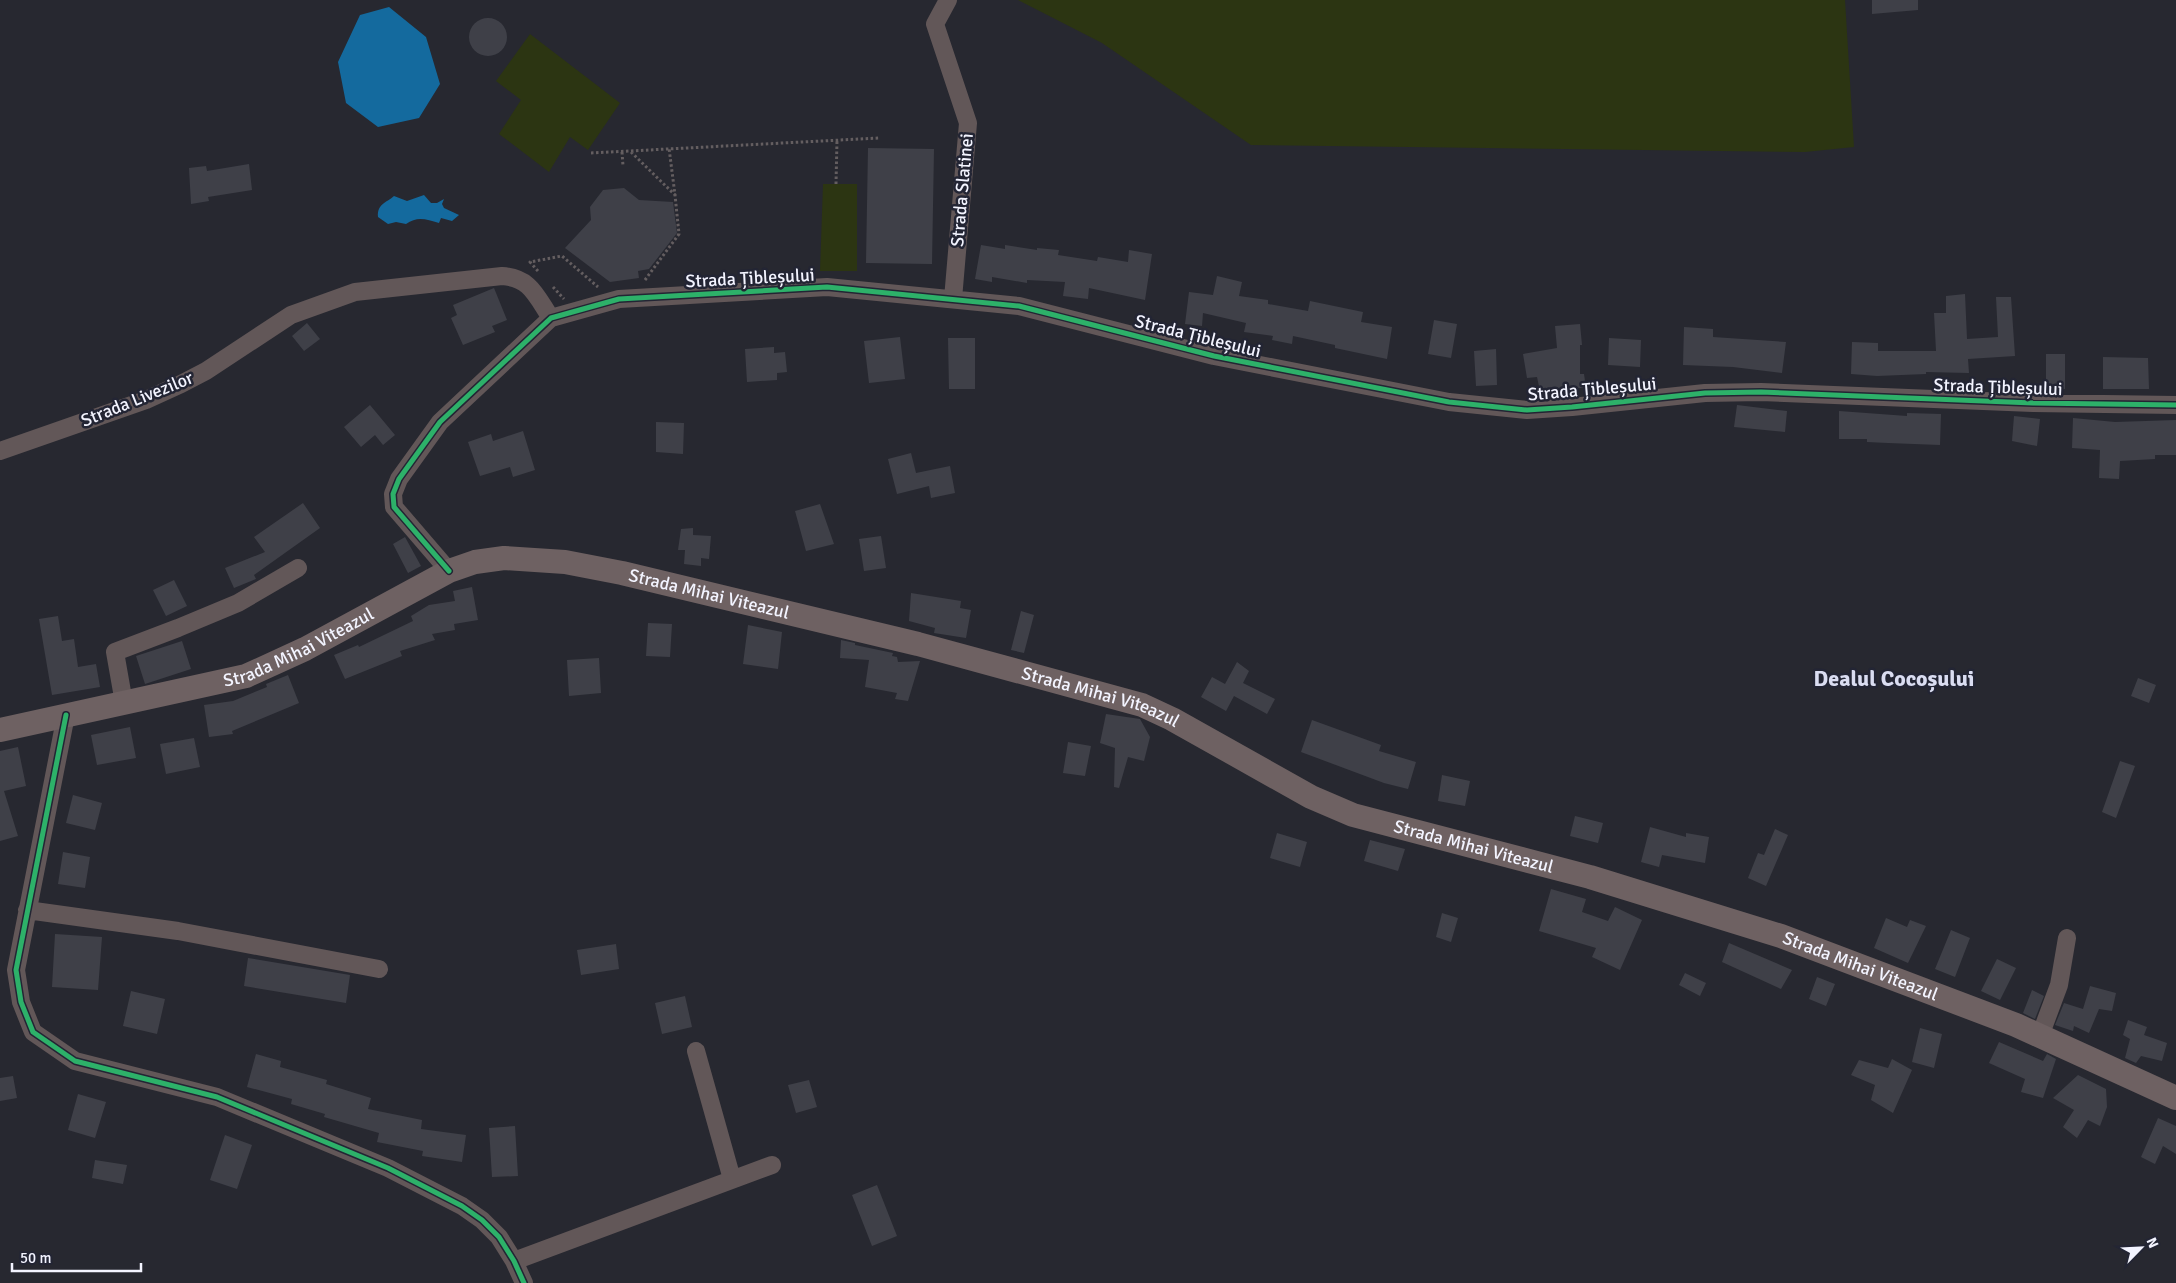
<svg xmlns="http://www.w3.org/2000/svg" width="2176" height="1283" viewBox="0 0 2176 1283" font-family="Signika,sans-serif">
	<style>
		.green { fill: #2c3512 }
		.water { fill: #146a9e }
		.building { fill: #3f4048 }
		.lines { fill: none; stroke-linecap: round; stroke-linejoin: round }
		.path { stroke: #645e60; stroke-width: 3; stroke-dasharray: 2.5 2.5; stroke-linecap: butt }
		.street { stroke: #625758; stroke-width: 18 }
		.secondary { stroke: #6e6162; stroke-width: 24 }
		.cycleway-casing { stroke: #232534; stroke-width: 8 }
		.cycleway { stroke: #2db169; stroke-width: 5 }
		.labels { text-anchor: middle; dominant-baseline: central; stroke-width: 5; stroke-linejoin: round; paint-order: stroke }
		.street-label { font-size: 18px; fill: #f3f4ff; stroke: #232534 }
		.district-label { font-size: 22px; font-weight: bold; fill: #daddf1; stroke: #232534 }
	</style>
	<rect width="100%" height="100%" fill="#272830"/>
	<path class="green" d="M1018,0h827l9,147 -49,5 -554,-7 -149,-102z
		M530,34l90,69 -32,47 -18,-13 -21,35 -50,-38 22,-34 -25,-19z
		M823,184h34v87h-37z"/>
	<path class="water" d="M389,7l37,30 14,47 -21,34 -41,9 -32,-24 -8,-41 22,-47z
		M424,195l7,8h6l7,-4 -2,5 2,4 15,7 -7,6 -11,-3 -2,5c-13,-4 -22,-7 -33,1l-10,-2 -8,2 -10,-7c-1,-13 8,-14 16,-21l13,5z"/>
	<path class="building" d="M1872,0h46v10l-46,4z
		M469 37a19 19 0 1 1 38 0a19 19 0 1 1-38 0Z
		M868,148l66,1 -2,115 -66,-1z
		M249,164l3,26 -44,7 1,4 -18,3 -2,-36 17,-2 1,5z
		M624,188l15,12 34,2 4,31 -28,36 -11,2 1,7 -29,4 -45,-34 26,-28 -1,-13 13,-17z
		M981,245l24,4v-4l32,5v-2l22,2 -1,5 39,6 1,-4 30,5 1,-12 23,4 -7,46 -56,-12 -1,11 -25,-3 2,-14 -38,-2v3l-35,-6v5l-17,-3z
		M1217,276l25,6 -3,14 29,4v4l40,7 2,-10 53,11 -2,10 31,5 -5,32 -52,-11v-3l-42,-9 -1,8 -20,-4 1,-4 -29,-4 2,-9 -43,-10 -1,13 -17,-2 4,-32 24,3z
		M494,288l13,32 -15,6 3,6 -32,13 -12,-27 6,-3 -4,-10z
		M1965,294l2,45 31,-2 -2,-40h15l4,59 -47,3 1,14 -43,-1v2l-49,2 -26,-2 1,-32 26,1v8h58l-2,-38h12v-17z
		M1434,320l23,4 -6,34 -23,-4z
		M307,323l13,16 -16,12 -12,-15z
		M1580,324l2,21h-2v29h4l2,14h-30l-16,3 -3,-14 -10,1 -4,-24 34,-6 -2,-22z
		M1684,327l29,2v8l73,5 -4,31 -49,-6 -50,-2z
		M900,337l5,42 -36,4 -5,-42z
		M948,338h27v51h-26z
		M1609,338l32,2 -1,27 -32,-2z
		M774,347v6l11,-1 2,20 -10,1v7l-30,2 -2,-33z
		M1496,349l1,36 -21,1 -2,-35z
		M2046,354h19v35l-19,-1z
		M2103,357l45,1 1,31h-46z
		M370,405l25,30 -12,10 -8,-10 -14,12 -17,-20z
		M1737,405l50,6 -2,21 -51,-5z
		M1839,411l68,5v-3l34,1 -1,31 -52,-2 -21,-1v-3h-28z
		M2014,416l26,3 -3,27 -25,-5z
		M2073,418l42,4 61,-2v35h-21v4l-35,2 -1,18 -20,-1 1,-28 -28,-2z
		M656,422l28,1 -1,31 -27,-2z
		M523,431l12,39 -22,7 -3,-10 -30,9 -12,-34 23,-8 2,7z
		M911,453l5,20 34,-7 5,27 -24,5 -2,-12 -32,8 -9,-35z
		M303,503l17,25 -66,47 2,4 -22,9 -9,-20 40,-16 -11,-15z
		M820,504l14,40 -28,7 -11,-40z
		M693,528v7l18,1 -2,23 -8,-1v8l-17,-2 1,-14h-7l3,-21z
		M881,536l5,32 -22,3 -5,-32z
		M405,537l16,29 -13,7 -15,-29z
		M174,580l13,26 -21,10 -13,-26z
		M472,587l6,33 -24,4 1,6 -23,4 3,6 -35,11 2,5 -57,23 -11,-24 24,-10 1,2 54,-26 -2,-5 18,-11 26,-4 -2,-10z
		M911,593l50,8 -1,7 11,2 -5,28 -32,-5 1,-5 -26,-7z
		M1021,611l13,4 -10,38 -13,-3z
		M58,616l4,25 12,-2 4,28 18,-3 4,23 -48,8 -13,-76z
		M648,623l24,1 -2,33 -24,-1z
		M748,625l34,7 -4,37 -35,-5z
		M841,640l14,3v2l38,8 -1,3 5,1 1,5 22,-1 -12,40 -13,-2 2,-6 -32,-6 4,-27 -29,-2z
		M182,641l9,28 -46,15 -9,-28z
		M599,658l2,35 -32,3 -2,-36z
		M1237,662l12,9 -6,12 32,16 -8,15 -33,-18 -8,15 -25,-14 11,-20 13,7z
		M288,675l11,28 -67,28 1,3 -24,3 -5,-32 29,-4 34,-14 -1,-3z
		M2138,678l18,7 -7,18 -18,-7z
		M1106,714l34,5 10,18 -6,24 -16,-4 -9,31 -5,-1 1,-39 -15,-5z
		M1312,720l69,25 -2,6 37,11 -8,27 -24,-6 -83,-31z
		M130,727l6,31 -39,7 -6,-30z
		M194,738l6,29 -34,7 -6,-30z
		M1068,742l23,4 -6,30 -22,-3z
		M18,747l8,39 -22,5 14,45 -18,5v-90z
		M2120,761l15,5 -19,52 -14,-6z
		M1442,775l28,6 -5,25 -27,-5z
		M73,795l29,8 -7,27 -29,-7z
		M1575,816l28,7 -5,20 -28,-7z
		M1650,827l36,10v-4l23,4 -4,26 -43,-8 -3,12 -18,-5z
		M1775,829l13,6 -22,51 -18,-8 10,-25 6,2z
		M1277,833l30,9 -7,25 -30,-9z
		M1370,840l35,9 -7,22 -34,-10z
		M63,852l27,5 -5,31 -27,-4z
		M1551,889l35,10 -4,13 26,9 7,-14 27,13 -22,50 -28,-13 4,-9 -57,-17z
		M1442,913l16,5 -7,24 -15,-5z
		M1886,918l21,9 3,-7 16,6 -18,37 -34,-15z
		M1951,930l19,8 -15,39 -20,-8z
		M55,934l47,3 -4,53 -46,-3z
		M1729,943l63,27 -11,19 -59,-27z
		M616,944l3,25 -38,6 -4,-25z
		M248,958l102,17 -4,28 -102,-17z
		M1997,959l19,9 -16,32 -19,-9z
		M1685,973l21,10 -6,13 -21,-11z
		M1817,977l18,7 -9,22 -17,-7z
		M2090,986l26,7 -4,18 -13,-2 -10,24 -15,-7 -1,5 -18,-6 9,-22 19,6z
		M2032,990l12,6 -9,23 -12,-6z
		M131,991l34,8 -8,35 -34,-8z
		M685,996l7,31 -30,7 -7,-31z
		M2128,1020l19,7 -3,8 23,8 -5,18 -21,-5 -5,7 -11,-5 5,-19 -7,-4z
		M1920,1028l22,6 -8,34 -22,-6z
		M1999,1042l44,19 4,-7 9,5 -13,39 -22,-6 4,-13 -36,-16z
		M256,1054l25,7 -1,6 47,13 -1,4 45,14 -3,11 54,11 -1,9 45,6 -4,27 -40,-6 1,-5 -46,-9 2,-9 -55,-16 1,-3 -34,-10 1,-5 -45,-12z
		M1892,1059l20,11 -19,43 -22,-13 4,-15 -24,-10 8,-15 29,8z
		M2078,1075l28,14 1,18 -7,19 -12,-6 -11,18 -14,-11 11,-17 -21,-12z
		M13,1076l4,22 -17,3v-23z
		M809,1080l8,27 -21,6 -8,-28z
		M78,1094l28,8 -11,36 -27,-8z
		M2158,1118l18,8v28l-13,-8 -8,18 -14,-7z
		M515,1126l3,50 -26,1 -3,-49z
		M225,1135l27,10 -15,44 -27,-9z
		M95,1160l32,5 -4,19 -31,-6z
		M877,1185l20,51 -25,10 -20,-51z"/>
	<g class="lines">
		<path class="path" d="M622,152l1,14
			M631,152l44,43 -6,-47
			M591,153l288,-15
			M836,184l1,-44
			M538,271l-8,-9 32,-6 36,31
			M645,280l34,-46 -4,-39
			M553,287l11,12"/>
		<path class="street" d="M948,0l-13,24 33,99 -15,176
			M0,451l146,-51 35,-16 25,-13 85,-56 64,-23 147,-16c29,2 34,20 49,42
			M449,571l-55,-64 -1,-13 6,-15 41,-57 111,-104 68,-19 208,-12 192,19 195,50 235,46 78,8 45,-3 133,-14 56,-1 272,11 143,2
			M124,703l-9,-51 63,-24 60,-25 60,-35
			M66,715l-50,255 5,32 12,30 42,29 142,36 171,71 74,38 20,14 17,17 15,24 10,22
			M27,910l151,21 201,38
			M2040,1036l19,-51 8,-47
			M696,1051l36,128
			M514,1261l258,-96"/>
		<path class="secondary" id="s1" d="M0,730l246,-54 59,-27 144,-78 26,-9 29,-4 61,4 57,11 296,71 224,61 30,14 139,78 42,18 237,62 191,59 235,89 160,73"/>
		<g class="cycleway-casing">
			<path id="cycleway" d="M449,571l-55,-64 -1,-13 6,-15 41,-57 111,-104 68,-19 208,-12 192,19 195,50 235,46 78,8 45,-3 133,-14 56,-1 272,11 143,2
				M66,715l-50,255 5,32 12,30 42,29 142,36 171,71 74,38 20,14 17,17 15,24 10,22"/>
		</g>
		<use href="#cycleway" class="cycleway"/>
	</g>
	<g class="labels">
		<g class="street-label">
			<text transform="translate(962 190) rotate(-85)">Strada Slatinei</text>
			<text transform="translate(750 278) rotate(-3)">Strada Țibleșului</text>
			<text transform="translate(1198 336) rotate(14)">Strada Țibleșului</text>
			<text transform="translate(1998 387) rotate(2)">Strada Țibleșului</text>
			<text transform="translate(1592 389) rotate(-5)">Strada Țibleșului</text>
			<text transform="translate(137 399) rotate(-22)">Strada Livezilor</text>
			<text stroke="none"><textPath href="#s1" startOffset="746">Strada Mihai Viteazul</textPath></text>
			<text stroke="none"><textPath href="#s1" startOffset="311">Strada Mihai Viteazul</textPath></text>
			<text stroke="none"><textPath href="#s1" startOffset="1151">Strada Mihai Viteazul</textPath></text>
			<text stroke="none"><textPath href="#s1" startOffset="1556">Strada Mihai Viteazul</textPath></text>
			<text stroke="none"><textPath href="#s1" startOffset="1961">Strada Mihai Viteazul</textPath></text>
		</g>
		<g class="district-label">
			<text x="1894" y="678">Dealul Cocoșului</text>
		</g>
	</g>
	<g transform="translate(2141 1248) rotate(66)" stroke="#232534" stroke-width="4" paint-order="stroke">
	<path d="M0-4L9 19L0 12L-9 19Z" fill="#f3f4ff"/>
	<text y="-8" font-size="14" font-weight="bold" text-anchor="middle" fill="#f3f4ff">N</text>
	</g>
	<path d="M12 1263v8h129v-8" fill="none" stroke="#f3f4ff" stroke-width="2.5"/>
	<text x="20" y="1263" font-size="15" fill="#f3f4ff" stroke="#232534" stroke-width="4" paint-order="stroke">50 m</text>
</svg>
